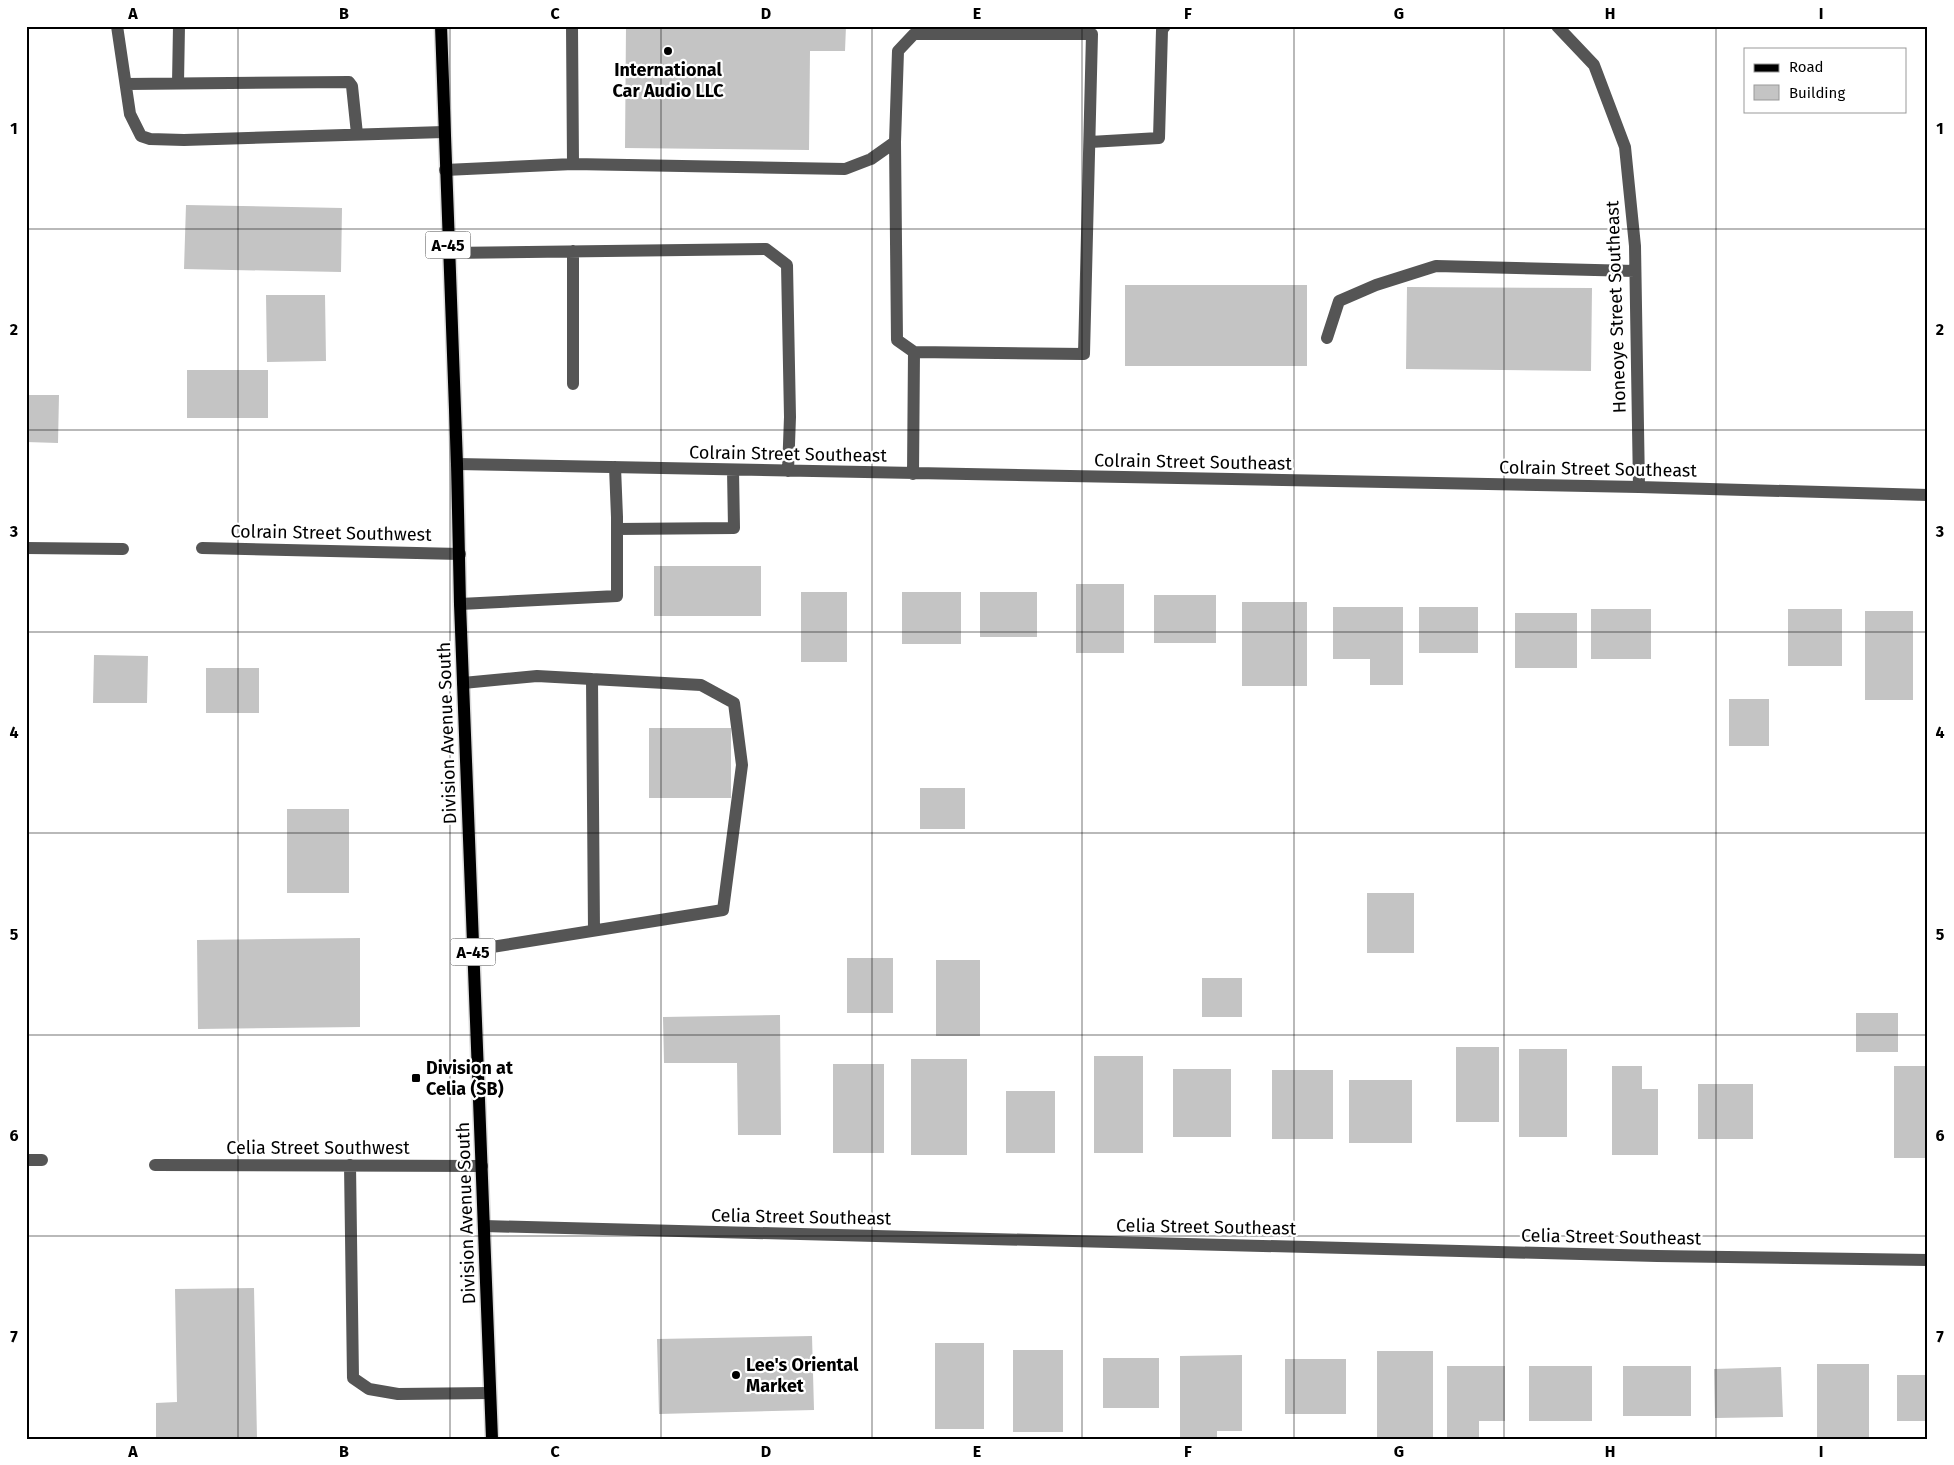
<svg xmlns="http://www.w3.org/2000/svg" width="1954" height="1465" viewBox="0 0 1954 1465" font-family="'Fira Sans',sans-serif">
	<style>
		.building { fill: #c4c4c4 }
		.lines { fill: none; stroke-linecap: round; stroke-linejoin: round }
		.major-casing { stroke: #dbdbdb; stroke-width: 15 }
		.minor { stroke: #555; stroke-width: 12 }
		.major { stroke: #000; stroke-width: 12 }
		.grid { fill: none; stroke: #000; stroke-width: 1; stroke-opacity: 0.55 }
		.poi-dot { fill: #000; stroke: #fff; stroke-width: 2 }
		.labels { text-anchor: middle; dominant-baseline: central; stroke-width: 4.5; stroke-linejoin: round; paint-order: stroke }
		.shield { fill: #fff; stroke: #4c4c4c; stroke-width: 1 }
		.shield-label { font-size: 16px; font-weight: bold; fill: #000 }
		.poi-label { font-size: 18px; font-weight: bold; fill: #000; stroke: #fff; text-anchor: start }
		.street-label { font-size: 18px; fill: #000; stroke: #fff }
		.neatline { fill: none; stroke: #000; stroke-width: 2 }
		.grid-label { font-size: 16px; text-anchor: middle; font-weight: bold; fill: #000 }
	</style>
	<rect width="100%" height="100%" fill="#fff"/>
	<path class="building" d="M626,26h220l-1,25h-35l-1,99 -184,-2z
		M186,205l156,3 -1,64 -157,-3z
		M1125,285h182v81h-182z
		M1407,287l185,1 -1,83 -185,-2z
		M266,295h59l1,66 -59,1z
		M187,370h81v48h-81z
		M26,395h33l-1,48 -32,-1z
		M654,566h107v50h-107z
		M1076,584h48v69h-48z
		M801,592h46v70h-46z
		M902,592h59v52h-59z
		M980,592h57v45h-57z
		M1154,595h62v48h-62z
		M1242,602h65v84h-65z
		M1333,607h70v78h-33v-26h-37z
		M1419,607h59v46h-59z
		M1591,609h60v50h-60z
		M1788,609h54v57h-54z
		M1865,611h48v89h-48z
		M1515,613h62v55h-62z
		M94,655l54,1 -1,47h-54z
		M206,668h53v45h-53z
		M1729,699h40v47h-40z
		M649,728h82v70h-82z
		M920,788h45v41h-45z
		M287,809h62v84h-62z
		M1367,893h47v60h-47z
		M360,938v89l-162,2 -1,-89z
		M847,958h46v55h-46z
		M936,960h44v76h-44z
		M1202,978h40v39h-40z
		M1856,1013h42v39h-42z
		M780,1015l1,120h-43l-1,-72h-73l-1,-46z
		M1456,1047h43v75h-43z
		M1519,1049h48v88h-48z
		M1094,1056h49v97h-49z
		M911,1059h56v96h-56z
		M833,1064h51v89h-51z
		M1612,1066h30v23h16v66h-46z
		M1894,1066h34v92h-34z
		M1173,1069h58v68h-58z
		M1272,1070h61v69h-61z
		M1349,1080h63v63h-63z
		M1698,1084h55v55h-55z
		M1006,1091h49v62h-49z
		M254,1288l3,151h-101v-36l21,-1 -2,-113z
		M812,1336l2,74 -155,4 -2,-75z
		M935,1343h49v86h-49z
		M1013,1350h50v82h-50z
		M1377,1351h56v88h-56z
		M1242,1355v76h-25v8h-37v-83z
		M1103,1358h56v50h-56z
		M1285,1359h61v55h-61z
		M1817,1364h52v75h-52z
		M1447,1366h58v55h-26v16h-32z
		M1529,1366h63v55h-63z
		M1623,1366h68v50h-68z
		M1781,1367l2,50 -68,1 -1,-49z
		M1897,1375h31v46h-31z"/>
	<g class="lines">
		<g class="major-casing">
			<path id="major" d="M441,26l16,438 3,140 32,835"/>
		</g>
		<path class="minor" d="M117,26l13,88 11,22 9,3 34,1 260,-8
			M1557,26l37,39 31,82 10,99 4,241
			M178,83l1,-57
			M126,84l223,-2 3,4 5,48
			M1090,142l69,-4 3,-108 3,-4
			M573,164l272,5 26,-10 24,-17
			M445,170l128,-6 -1,-138
			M573,251v133
			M448,253l318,-4 21,16 3,152 -2,54
			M1327,338l12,-37 37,-16 60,-19 199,5
			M457,464l1182,23 289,8
			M913,474l1,-122 -17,-12 -2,-198 3,-91 16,-17h178l-8,320 -170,-2
			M617,529l117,-1 -1,-58
			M26,548l97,1
			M202,548l258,6
			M460,604l157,-8v-79l-2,-50
			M592,679l2,251
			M463,683l74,-7 164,9 33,18 8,62 -19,145 -250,40
			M26,1160h16
			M155,1165l327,1
			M350,1165l3,213 16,11 29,5 92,-1
			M484,1226l1173,30 271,4"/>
		<use href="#major" class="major"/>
	</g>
	<path class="grid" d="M238,26v1413M450,26v1413M661,26v1413M872,26v1413M1082,26v1413M1294,26v1413M1504,26v1413M1716,26v1413M26,229h1902M26,430h1902M26,632h1902M26,833h1902M26,1035h1902M26,1236h1902"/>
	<g class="poi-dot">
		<circle cx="668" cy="51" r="5"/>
		<rect x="411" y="1073" width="10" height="10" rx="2.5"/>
		<circle cx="736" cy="1375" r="5"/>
	</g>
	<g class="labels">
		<g class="shield">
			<rect x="425.5" y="231.5" width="45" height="27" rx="4"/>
			<rect x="450.5" y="938.5" width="45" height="27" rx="4"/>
		</g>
		<g class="shield-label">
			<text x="448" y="245">A-45</text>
			<text x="473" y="952">A-45</text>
		</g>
		<g class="poi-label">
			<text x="668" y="70" text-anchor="middle">International<tspan x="668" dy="21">Car Audio LLC</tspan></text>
			<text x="426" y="1068">Division at<tspan x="426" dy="21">Celia (SB)</tspan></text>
			<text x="746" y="1365">Lee's Oriental<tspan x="746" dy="21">Market</tspan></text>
		</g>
		<g class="street-label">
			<text transform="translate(1616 307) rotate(-92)">Honeoye Street Southeast</text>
			<text transform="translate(788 454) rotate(1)">Colrain Street Southeast</text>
			<text transform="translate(1193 462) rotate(1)">Colrain Street Southeast</text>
			<text transform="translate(1598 469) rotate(1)">Colrain Street Southeast</text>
			<text transform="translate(331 533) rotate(1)">Colrain Street Southwest</text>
			<text transform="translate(447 733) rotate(-92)">Division Avenue South</text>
			<text x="318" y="1148">Celia Street Southwest</text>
			<text transform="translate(466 1213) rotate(-92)">Division Avenue South</text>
			<text transform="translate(801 1217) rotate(1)">Celia Street Southeast</text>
			<text transform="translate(1206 1227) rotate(1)">Celia Street Southeast</text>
			<text transform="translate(1611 1237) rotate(1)">Celia Street Southeast</text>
		</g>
	</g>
	<rect width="1954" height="1465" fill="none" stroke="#ffffff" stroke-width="55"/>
	<rect x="1744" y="48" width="162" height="65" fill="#ffffff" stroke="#999999"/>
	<rect x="1754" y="64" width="25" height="8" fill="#000000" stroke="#999999"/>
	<text x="1789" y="72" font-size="15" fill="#000000">Road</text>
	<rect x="1754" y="85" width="25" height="15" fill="#c4c4c4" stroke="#999999"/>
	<text x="1789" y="98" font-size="15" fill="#000000">Building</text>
	<rect x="28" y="28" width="1898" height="1410" class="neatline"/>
	<g class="grid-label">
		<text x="133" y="19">A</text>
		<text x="344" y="19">B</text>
		<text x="555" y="19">C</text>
		<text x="766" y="19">D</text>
		<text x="977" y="19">E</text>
		<text x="1188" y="19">F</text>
		<text x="1399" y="19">G</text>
		<text x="1610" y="19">H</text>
		<text x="1821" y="19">I</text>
		<text x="14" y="134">1</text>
		<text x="1940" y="134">1</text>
		<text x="14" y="335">2</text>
		<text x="1940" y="335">2</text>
		<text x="14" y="537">3</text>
		<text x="1940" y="537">3</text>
		<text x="14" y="738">4</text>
		<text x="1940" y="738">4</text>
		<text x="14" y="940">5</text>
		<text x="1940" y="940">5</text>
		<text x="14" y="1141">6</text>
		<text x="1940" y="1141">6</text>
		<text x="14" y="1342">7</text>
		<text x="1940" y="1342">7</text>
		<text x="133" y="1457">A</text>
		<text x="344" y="1457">B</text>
		<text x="555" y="1457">C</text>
		<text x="766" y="1457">D</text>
		<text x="977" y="1457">E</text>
		<text x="1188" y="1457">F</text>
		<text x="1399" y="1457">G</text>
		<text x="1610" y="1457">H</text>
		<text x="1821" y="1457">I</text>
	</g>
</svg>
